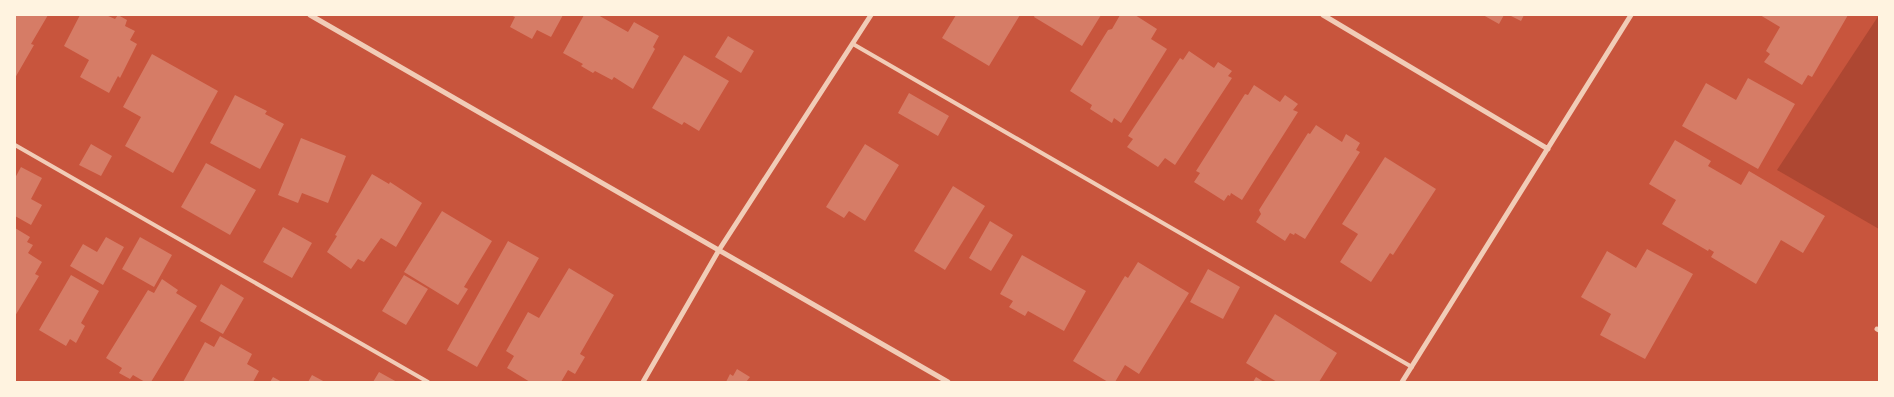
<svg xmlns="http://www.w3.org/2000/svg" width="1894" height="397" viewBox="0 0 1894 397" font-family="'Exo 2',sans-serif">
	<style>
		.green { fill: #ae4732 }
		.building { fill: #d67c66 }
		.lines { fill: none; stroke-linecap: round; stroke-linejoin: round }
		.service { stroke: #f1ccb7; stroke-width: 4 }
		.minor { stroke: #f1ccb7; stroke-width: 5 }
	</style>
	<rect width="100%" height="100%" fill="#c8553d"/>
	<path class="green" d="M1879,15v214l-102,-59z"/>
	<path class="building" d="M15,15h33l-17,29 3,1 -19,33z
		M80,15h26l9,4 3,-4 9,5 -2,6 10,5 -5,9 7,4 -17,34 -2,-2 -9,17 -29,-16 9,-17 -25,-14z
		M510,15h53l-12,22 -14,-7 -5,9 -22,-12 5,-10z
		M584,15h14l30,17 6,-10 25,14 -6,11 2,2 -22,40 -19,-12 -2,3 -17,-9 -2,2 -12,-7 2,-2 -20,-11z
		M956,15h64l-31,51 -47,-28z
		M1035,15h66l-19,31 -48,-29z
		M1120,15h15l22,14 -6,10 16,10 -46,74 -7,-5 -2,5 -22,-14 2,-4 -22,-14 38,-61 4,-1z
		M1483,15h21l-5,9z
		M1509,15h15l-3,6z
		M1760,15h88l-36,62 -4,-2 -6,10 -38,-23 6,-8 -4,-3 14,-24z
		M728,36l26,15 -13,22 -26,-16z
		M1189,51l25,17 4,-6 14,9 -4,5 4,2 -57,87 -10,-7 -7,9 -31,-20 6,-8 -5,-3 52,-78 3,2z
		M152,54l66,37 -45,82 -48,-27 16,-29 -18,-10z
		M684,55l45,26 -30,50 -15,-9 -2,3 -30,-17z
		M1748,78l47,26 -37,65 -76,-43 24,-43 30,17z
		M1254,85l26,17 5,-7 13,9 -5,6 5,2 -56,88 -11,-7 -1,3 -2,-1 -4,6 -30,-19 6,-9 -4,-2 49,-77 3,1z
		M909,93l40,23 -11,20 -40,-23z
		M235,95l32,16 -2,3 19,10 -24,45 -50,-26z
		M1316,125l26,17 4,-8 14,9 -4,7 4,2 -55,87 -10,-6 -1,2 -4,-2 -5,8 -29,-19 5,-8 -2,-4 49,-77 2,1z
		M301,138l45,18 -18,47 -26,-10 -4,10 -20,-8z
		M1675,140l36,21 -3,5 33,19 8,-14 76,45 -22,37 -22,-13 -25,44 -45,-27 3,-5 -5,-3 -1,2 -46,-27 14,-24 -27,-16z
		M91,144l21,12 -11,20 -22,-11z
		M865,144l34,21 -34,56 -16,-10 -5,7 -18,-11z
		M1385,157l51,32 -43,66 -3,-2 -19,29 -31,-20 18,-28 -16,-10z
		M206,163l50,27 -26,45 -49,-28z
		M21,167l21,11 -11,21 11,6 -11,20 -16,-9v-38z
		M372,174l17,10 1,-2 32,21 -26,44 -15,-9 -17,24 -6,-3 -7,10 -24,-17 10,-16 -2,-1z
		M953,186l32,20 -40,64 -31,-19z
		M442,211l50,30 -28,46 4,2 -10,16 -54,-33z
		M990,221l23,14 -22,36 -22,-13z
		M283,227l29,16 -20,35 -29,-16z
		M15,228l15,9 -3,5 6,3 -5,8 14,9 -7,12 4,2 -24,40z
		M106,237l18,10 -21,38 -33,-19 13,-22 14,8z
		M140,237l32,18 -18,32 -32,-18z
		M508,241l31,17 -62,109 -30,-17z
		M1647,249l46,25 -48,85 -45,-24 11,-21 -30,-17 26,-46 29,17z
		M1022,255l64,36 -22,40 -36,-20 -3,5 -16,-9 4,-6 -13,-7z
		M1138,262l51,31 -50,81 -14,-9 -10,17h-7l-35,-21 52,-85 3,2z
		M569,268l45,27 -34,59 5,3 -10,17 -7,-4 -7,12h-31l-23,-14 7,-12 -8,-5 22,-39 11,6z
		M1208,269l32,18 -17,32 -33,-17z
		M71,275l28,16 -18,32 4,3 -9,17 -6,-4 -4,7 -27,-16z
		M404,275l24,14 -22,36 -24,-14z
		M162,279l16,11 -2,3 21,13 -46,76h-6l-12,-7 -3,4 -11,-6 3,-5 -16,-10 42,-68 6,3z
		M221,284l23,14 -21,36 -23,-13z
		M1275,314l62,39 -18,29h-42l-31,-19z
		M220,336l32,18 -5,10 12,7 -6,11h-70l22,-40 9,5z
		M737,369l13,8 -4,5h-20l4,-8 3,2z
		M379,372l18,10h-24z
		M312,375l13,7h-17z
		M273,377l9,5h-12z
		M1256,377l8,5h-11z"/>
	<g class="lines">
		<path class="service" d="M853,44l559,323
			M15,145l413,237"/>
		<path class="minor" d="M310,15l638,367
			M1323,15l225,134
			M1877,329l2,1
			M643,382l76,-132 152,-235
			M1402,382l229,-367"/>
	</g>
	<rect width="1894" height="397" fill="none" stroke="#fff3e0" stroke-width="32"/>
</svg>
